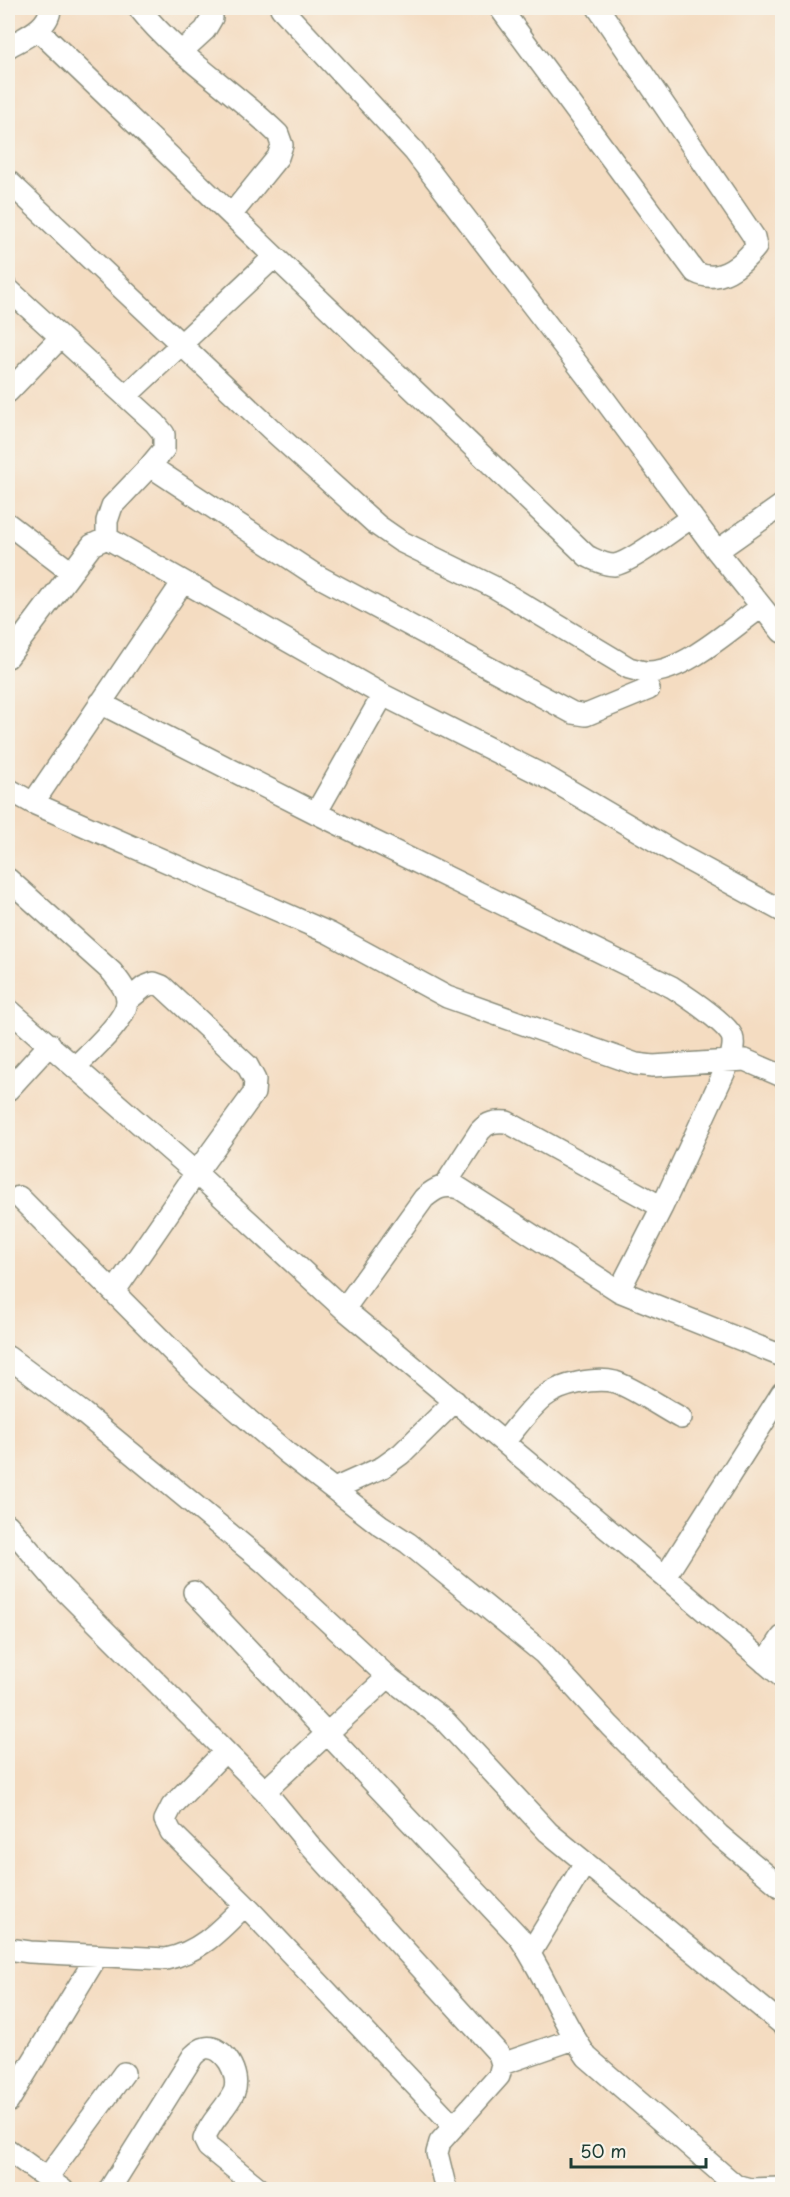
<svg xmlns="http://www.w3.org/2000/svg" width="790" height="2197" viewBox="0 0 790 2197" font-family="'Playpen Sans',sans-serif">
	<style>
		.lines { fill: none; stroke-linecap: round; stroke-linejoin: round }
		.minor-casing { stroke: #8a8c7a; stroke-width: 24 }
		.minor { stroke: #fff; stroke-width: 21 }
	</style>
	<rect width="100%" height="100%" fill="#f7f3e8"/>
	<filter id="ink" filterUnits="userSpaceOnUse"><feTurbulence type="fractalNoise" baseFrequency=".0167" numOctaves="2"/><feDisplacementMap in="SourceGraphic" scale="12" xChannelSelector="R" yChannelSelector="G"/><feConvolveMatrix kernelMatrix="1 2 1 2 8 2 1 2 1" color-interpolation-filters="sRGB"/></filter>
	<filter id="wash" filterUnits="userSpaceOnUse"><feTurbulence type="fractalNoise" baseFrequency=".008" numOctaves="4" result="noise"/><feDisplacementMap in="SourceGraphic" scale="24" xChannelSelector="R" yChannelSelector="G"/><feGaussianBlur stdDeviation="1.35" result="paint"/><feColorMatrix in="noise" values="0 0 0 0 0 0 0 0 0 0 0 0 0 0 0 0 0 1.4 0 .05"/><feComposite in="paint" operator="in"/></filter>
	<g filter="url(#wash)">
		<rect width="100%" height="100%" fill="#f4dcc1"/>
	</g>
	<g filter="url(#ink)">
		<g class="lines">
			<g class="minor-casing">
				<path id="minor" d="M139,8c39,50 95,82 139,126l4,11 -4,12 -47,58
					M281,8l133,143 188,245 115,155 65,81
					M500,8l195,264c24,13 46,-6 61,-25l-2,-10 -156,-229
					M38,30l549,526c9,4 17,9 27,9 15,-1 63,-38 78,-48
					M8,47c15,-9 42,-19 42,-39
					M181,52l24,-22 7,-12 -1,-10
					M8,181l265,250 104,94 23,16 94,46 135,81c5,1 12,4 18,4 36,1 85,-44 114,-65
					M8,289l147,134 9,11v15l-14,17 -38,40 -5,15v17
					M8,392l52,-54
					M126,396l148,-139
					M150,466l164,108 259,139 13,2 63,-26
					M8,524l63,48
					M717,551l65,-46
					M8,657l84,-112 15,-7 276,157 167,84 129,76 103,56
					M100,703l216,110 356,174c14,9 53,35 60,49 3,8 0,16 -2,24l-68,147 -43,84
					M8,789l25,14 296,130 118,64 189,67 17,2 92,-6 37,16
					M33,803l150,-221
					M316,813l67,-118
					M8,879l104,93c6,8 15,17 15,29 0,19 -38,52 -52,66
					M8,1009l188,164 148,136 321,268 117,100
					M8,1090l42,-46
					M445,1185l35,-54c8,-9 15,-10 27,-9l155,85
					M19,1197l177,178 91,78 93,72 28,18 135,110 67,73 109,109 63,53
					M114,1292l82,-119 58,-80 1,-13 -8,-15 -85,-79 -8,-3 -10,4 -17,14
					M344,1309l80,-111c12,-10 19,-14 35,-10l160,103 163,65
					M8,1357l75,56 183,151 122,113 55,42 105,113 234,192
					M504,1442c13,-15 25,-33 40,-45 16,-13 52,-20 71,-15 17,5 49,27 66,36
					M334,1489l49,-22 18,-13 54,-53
					M8,1525l52,61 205,205 47,57 187,206 3,10 -3,12 -59,66 -3,11 9,37
					M665,1577l117,-184
					M194,1592l325,345c26,37 41,82 68,120l148,128 15,4 32,-1
					M765,1663l17,-26
					M225,1751l-53,55 -7,14 6,12 74,73 209,221
					M265,1791l123,-114
					M8,1949l22,3 136,7c35,-7 55,-30 79,-54
					M530,1953l55,-90
					M502,2064l72,-25
					M8,2102l89,-146
					M8,2150l55,40
					M47,2178l77,-105
					M109,2190l84,-134c3,-3 7,-7 12,-8 19,-4 36,27 29,44 -8,17 -24,29 -30,47l4,8 53,43"/>
			</g>
			<use href="#minor" class="minor"/>
		</g>
	</g>
	<rect width="790" height="2197" fill="none" stroke="#f7f3e8" stroke-width="30"/>
	<path d="M571 2158v9h135v-9" fill="none" stroke="#1f3d34" stroke-width="3"/>
	<text x="580" y="2158" font-size="18" fill="#1f3d34" stroke="#f7f3e8" stroke-width="4.5" paint-order="stroke">50 m</text>
</svg>
